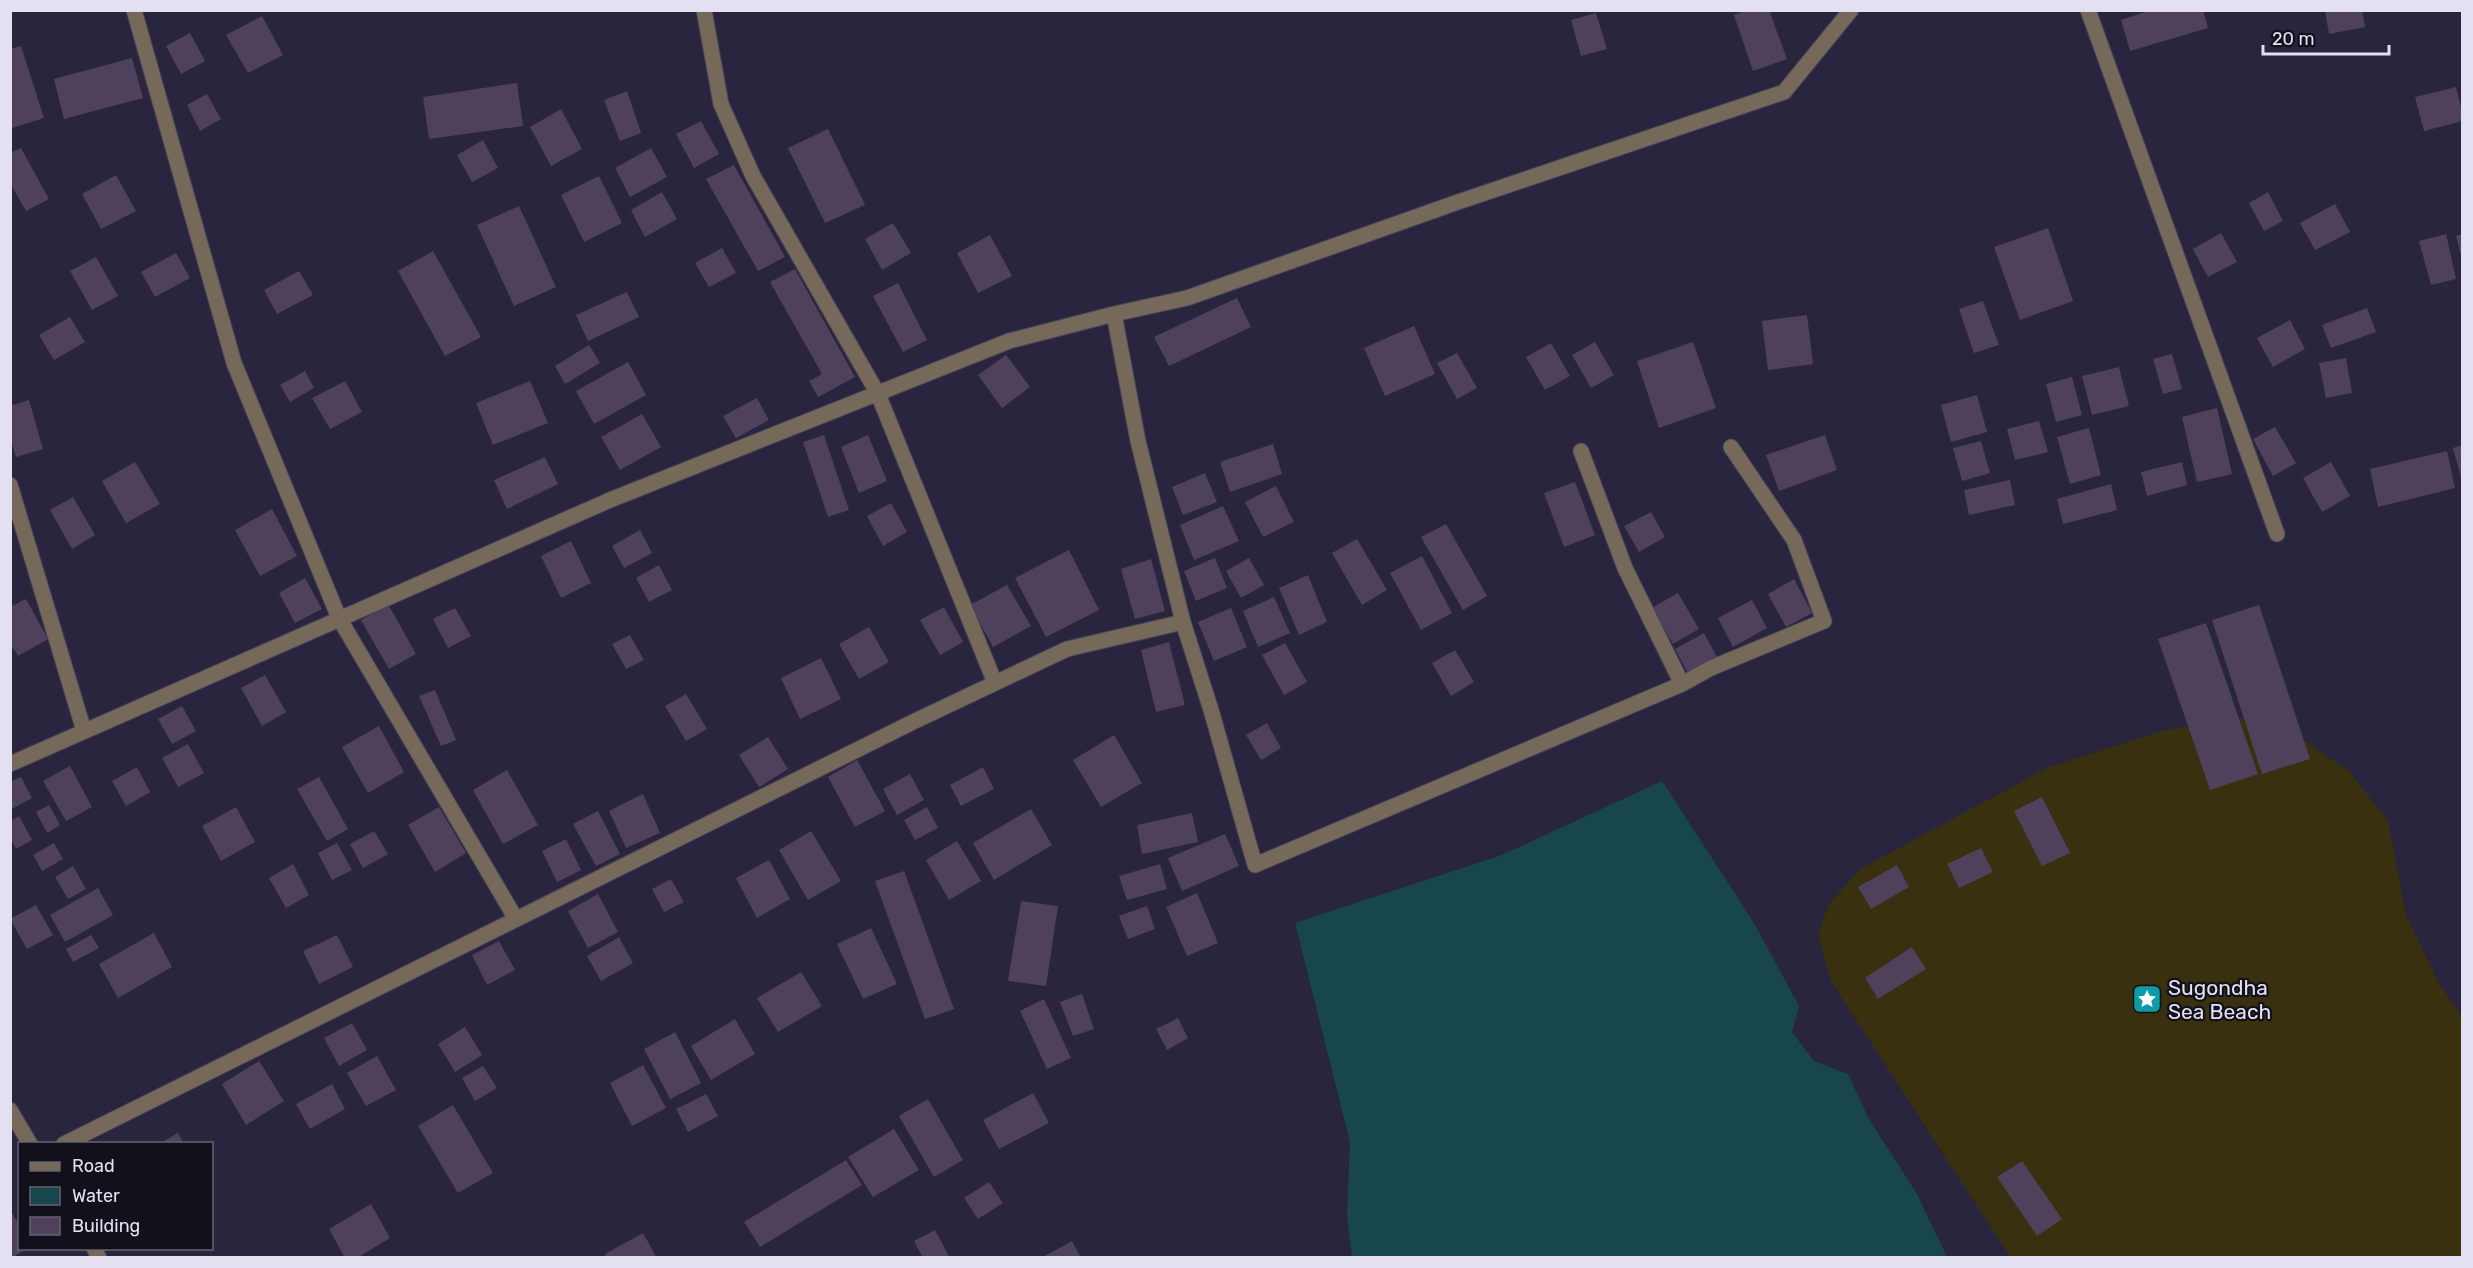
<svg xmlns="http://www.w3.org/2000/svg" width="2473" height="1268" viewBox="0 0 2473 1268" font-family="Rubik,sans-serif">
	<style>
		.sand { fill: #38300f }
		.water { fill: #17474d }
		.building { fill: #4f415b }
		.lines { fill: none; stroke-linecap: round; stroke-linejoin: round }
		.minor-casing { stroke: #47435b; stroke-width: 17 }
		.minor { stroke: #766959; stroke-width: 15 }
		.labels { text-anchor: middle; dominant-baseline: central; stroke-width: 4.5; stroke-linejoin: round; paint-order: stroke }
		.poi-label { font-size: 21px; fill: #e2e0f1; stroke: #11101b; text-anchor: start }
	</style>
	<rect width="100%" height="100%" fill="#29253e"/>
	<path class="sand" d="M2241,718l58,19 50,34 39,50 18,94 32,67 24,35v240h-452l-179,-276 -13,-47 11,-30 31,-35 189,-102 116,-37z"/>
	<path class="water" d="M1662,781l92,142 45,83 -7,26 22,29 34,13 21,45 48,75 30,63h-595l-5,-41 3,-74 -55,-219 207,-68z"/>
	<path class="building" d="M1746,10h23l18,49 -34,12 -19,-56z
		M2151,10h52l5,18 -78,23 -9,-31z
		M2325,10h37l3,17 -36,7z
		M1596,13l11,36 -26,7 -10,-36z
		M262,16l21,39 -35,18 -22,-38z
		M190,33l15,28 -24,13 -15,-28z
		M21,46l23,72 -32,10 -2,-79z
		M132,58l11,40 -79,21 -10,-40z
		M517,83l6,43 -94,13 -6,-42z
		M2456,87l6,24v10l-38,10 -9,-34z
		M627,91l14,42 -21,8 -16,-41z
		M207,94l14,25 -21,12 -13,-26z
		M561,109l21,40 -31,17 -21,-39z
		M701,121l18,33 -25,14 -18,-34z
		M828,129l37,76 -40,18 -37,-75z
		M483,140l15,28 -26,14 -15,-27z
		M21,148l28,51 -23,12 -16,-28v-30z
		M651,148l16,29 -37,20 -15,-29z
		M734,165l51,92 -27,14 -52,-92z
		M116,175l20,36 -35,18 -19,-35z
		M599,176l23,47 -38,19 -23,-47z
		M662,192l15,27 -32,18 -14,-27z
		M2268,192l15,29 -19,10 -15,-28z
		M2335,204l15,28 -35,18 -15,-27z
		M519,206l37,81 -42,19 -37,-81z
		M893,223l18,30 -29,17 -17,-31z
		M2048,228l25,73 -53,19 -26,-73z
		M2221,233l16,29 -29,15 -15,-28z
		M2446,234l10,45 -25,6 -12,-44z
		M2462,234v26l-6,-24z
		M990,235l22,41 -34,17 -21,-40z
		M722,248l14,25 -27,14 -14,-24z
		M433,251l48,86 -36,19 -47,-85z
		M176,253l14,25 -35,19 -14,-25z
		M96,257l22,39 -26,14 -22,-39z
		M795,269l60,108 -37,20 -9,-16 13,-7 -52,-92z
		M299,271l14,24 -36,19 -13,-24z
		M898,283l29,57 -24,12 -30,-56z
		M627,292l12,25 -51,24 -12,-26z
		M1237,298l14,29 -82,39 -15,-29z
		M1983,301l16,44 -25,8 -15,-44z
		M2367,308l9,24 -45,16 -9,-23z
		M1807,315l6,49 -45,6 -6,-49z
		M70,317l15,25 -31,18 -15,-25z
		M2290,320l15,29 -32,18 -16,-29z
		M1414,326l21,48 -50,22 -21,-48z
		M1595,342l19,33 -23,13 -19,-33z
		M1693,342l23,66 -57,20 -22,-67z
		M1551,343l19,33 -25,14 -19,-33z
		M589,345l11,18 -35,21 -10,-18z
		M1457,353l20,35 -20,11 -20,-36z
		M2172,354l10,35 -19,5 -10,-35z
		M1006,355l24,32 -28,21 -24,-33z
		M2346,358l6,35 -26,5 -7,-35z
		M628,362l18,33 -52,29 -18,-33z
		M2119,367l10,39 -37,9 -10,-39z
		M305,371l9,17 -24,14 -10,-17z
		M2072,377l10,38 -26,7 -10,-38z
		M345,381l17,31 -32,17 -18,-31z
		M530,381l18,42 -55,22 -17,-42z
		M1977,395l10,37 -36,10 -10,-37z
		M757,398l12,22 -33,18 -13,-22z
		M29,400l14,49 -27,8 -6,-20v-31z
		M2217,408l15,66 -35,8 -15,-65z
		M642,414l19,33 -41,23 -19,-33z
		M2039,421l9,31 -33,8 -8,-31z
		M2275,427l21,36 -23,13 -20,-37z
		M2089,428l12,47 -31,9 -13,-47z
		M824,435l25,75 -21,7 -25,-75z
		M868,435l19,46 -28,12 -18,-46z
		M1825,435l12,35 -58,21 -13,-36z
		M1981,441l9,32 -28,8 -9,-33z
		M1273,444l9,30 -52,18 -10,-30z
		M2462,445v36l-9,-33z
		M2447,451l8,37 -77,19 -8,-38z
		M545,457l13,27 -51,25 -13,-29z
		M135,462l25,42 -34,19 -24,-42z
		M2182,462l5,23 -40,11 -6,-24z
		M2331,462l19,34 -28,16 -19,-34z
		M1205,473l12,29 -34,13 -11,-28z
		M2010,480l5,25 -46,10 -5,-25z
		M1575,482l20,53 -31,12 -20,-54z
		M2111,484l6,26 -54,14 -6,-25z
		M1276,486l18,36 -31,15 -18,-35z
		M73,497l22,38 -23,14 -22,-39z
		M891,503l16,29 -24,14 -16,-30z
		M1223,506l16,35 -45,19 -14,-35z
		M272,509l25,47 -37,20 -25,-46z
		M1651,512l14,25 -26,15 -15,-26z
		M1446,524l41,72 -24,14 -42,-73z
		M640,530l12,23 -28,15 -12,-22z
		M1357,539l30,51 -25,15 -30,-52z
		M571,541l20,42 -30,15 -20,-42z
		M1069,550l30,60 -53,27 -31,-59z
		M1422,556l30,57 -31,17 -31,-57z
		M1215,558l12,30 -31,13 -12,-30z
		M1249,558l15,27 -23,13 -15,-27z
		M1151,559l14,52 -30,8 -14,-50z
		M659,565l13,25 -23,12 -13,-24z
		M1308,575l19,47 -28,13 -20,-47z
		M305,578l17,31 -27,14 -16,-30z
		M1794,579l18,34 -26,14 -18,-33z
		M1007,585l24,41 -38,21 -23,-42z
		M1678,593l21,36 -26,15 -21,-36z
		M1274,597l16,36 -32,14 -15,-36z
		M26,599l22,40 -30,17 -8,-13v-36z
		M1752,600l15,28 -34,19 -15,-29z
		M388,604l28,50 -27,15 -28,-49z
		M2259,605l51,154 -48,15 -50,-154z
		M944,607l19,35 -23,13 -20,-35z
		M455,608l16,28 -23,12 -15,-29z
		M1231,608l16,39 -33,14 -16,-39z
		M2206,623l52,151 -48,16 -52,-151z
		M869,627l20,35 -30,17 -20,-35z
		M1704,633l13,24 -29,16 -13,-24z
		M630,635l14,25 -18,9 -14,-25z
		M1169,642l16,63 -29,7 -15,-62z
		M1285,643l22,39 -23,13 -22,-40z
		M1455,650l19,32 -23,14 -19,-33z
		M821,658l20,41 -41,20 -19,-41z
		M265,675l21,37 -24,14 -21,-38z
		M435,690l21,50 -15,6 -22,-50z
		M686,694l21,35 -21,12 -21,-35z
		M182,706l14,25 -24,13 -14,-25z
		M1267,723l14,25 -20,12 -15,-25z
		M379,726l25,46 -36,21 -26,-46z
		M1114,735l28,48 -41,24 -28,-47z
		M768,737l20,32 -29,18 -20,-32z
		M188,744l16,29 -26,14 -16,-29z
		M857,760l28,51 -30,16 -27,-50z
		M70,766l22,41 -26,14 -23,-40z
		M137,767l13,25 -24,14 -14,-25z
		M983,767l11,22 -33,17 -11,-21z
		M507,770l31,55 -35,19 -30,-54z
		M910,774l14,26 -27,15 -14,-26z
		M21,777l11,21 -22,12v-28z
		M319,777l29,52 -21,12 -30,-52z
		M643,794l17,39 -34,15 -17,-37z
		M2042,797l28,56 -28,13 -28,-55z
		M49,805l11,20 -13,8 -11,-21z
		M236,807l19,35 -34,19 -19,-35z
		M439,807l27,46 -31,19 -27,-47z
		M927,807l11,21 -23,12 -11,-20z
		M1031,809l21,36 -58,35 -21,-37z
		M598,811l22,43 -24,12 -23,-42z
		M1192,813l6,29 -56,12 -5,-29z
		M19,816l13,24 -16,9 -6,-11v-17z
		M374,831l14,23 -25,14 -13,-24z
		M811,831l30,50 -33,19 -29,-50z
		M1225,834l14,32 -57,25 -14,-33z
		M566,839l15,31 -24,12 -15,-31z
		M957,841l24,40 -32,19 -23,-40z
		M54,843l9,16 -21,12 -9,-16z
		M337,843l15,27 -20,10 -14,-27z
		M1981,848l12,24 -34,16 -12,-24z
		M769,860l21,39 -33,19 -21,-40z
		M293,864l16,31 -23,13 -17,-30z
		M1160,864l7,25 -40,11 -8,-24z
		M1897,865l12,22 -38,22 -13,-22z
		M73,866l13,23 -18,10 -13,-22z
		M904,871l50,138 -29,10 -50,-138z
		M671,879l13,23 -20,10 -12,-23z
		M98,888l15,27 -48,27 -15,-27z
		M1197,893l21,50 -31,13 -21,-49z
		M598,894l20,38 -30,16 -20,-37z
		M1021,901l37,5 -12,80 -38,-5z
		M36,905l17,30 -26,14 -17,-30z
		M1147,906l8,23 -27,10 -9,-23z
		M871,928l26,56 -34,15 -26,-55z
		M154,933l18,34 -54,31 -19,-34z
		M91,935l8,13 -26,14 -7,-13z
		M337,935l16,32 -34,17 -16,-33z
		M619,937l14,26 -32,18 -14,-25z
		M499,941l16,29 -28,15 -15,-30z
		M1912,947l14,22 -48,30 -13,-21z
		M801,972l21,34 -44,26 -21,-34z
		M1082,994l12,35 -21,7 -13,-34z
		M1044,999l27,59 -24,11 -27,-58z
		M1178,1018l10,20 -21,12 -11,-21z
		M735,1019l20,35 -44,26 -20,-34z
		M352,1023l15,27 -28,16 -15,-28z
		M465,1027l17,28 -27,17 -17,-28z
		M675,1032l26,51 -31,16 -26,-50z
		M377,1056l19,34 -30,16 -19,-33z
		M259,1061l25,40 -38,24 -24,-41z
		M643,1065l23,43 -34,18 -22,-43z
		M483,1066l14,22 -22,13 -13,-23z
		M332,1084l13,25 -35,20 -14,-25z
		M1033,1093l16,30 -50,26 -16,-29z
		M706,1094l12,22 -30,16 -12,-23z
		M928,1099l35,61 -29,17 -35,-61z
		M453,1105l40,68 -35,20 -40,-67z
		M894,1129l25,41 -46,27 -25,-40z
		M178,1133l6,11h-25z
		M846,1160l16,25 -102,62 -16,-25z
		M2022,1161l40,58 -25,17 -40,-59z
		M989,1182l14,21 -25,16 -14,-21z
		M371,1204l19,34 -33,20h-12l-16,-29z
		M10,1210l10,16v22h7l-15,10h-2z
		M935,1230l15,28h-27l-9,-17z
		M643,1233l14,25h-50l-2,-4z
		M1072,1241l9,17h-40z"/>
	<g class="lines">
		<g class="minor-casing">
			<path id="minor" d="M134,10l100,353 105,255 177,301
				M704,10l17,94 32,72 125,218 117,289
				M2088,10l189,524
				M1114,314l24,127 45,181 28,88 44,155 427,-181 29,-16 113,-47 -30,-81 -63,-93
				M1581,451l44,117 57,116
				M10,485l74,246
				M10,764l600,-264 399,-159 105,-27 73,-16 271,-96 326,-110 67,-82
				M10,1110l20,34
				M64,1144l851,-423 152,-72 116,-27
				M94,1248l5,10"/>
		</g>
		<use href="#minor" class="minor"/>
	</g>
	<defs>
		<g id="sight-square" transform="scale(1.5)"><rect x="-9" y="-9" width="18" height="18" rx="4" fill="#0f9aa8" stroke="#11101b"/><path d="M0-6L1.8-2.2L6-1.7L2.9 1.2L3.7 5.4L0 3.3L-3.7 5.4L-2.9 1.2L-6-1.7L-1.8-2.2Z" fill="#fff"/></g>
	</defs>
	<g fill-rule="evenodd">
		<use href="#sight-square" x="2147" y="999"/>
	</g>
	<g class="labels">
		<g class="poi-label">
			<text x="2168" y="987">Sugondha<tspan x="2168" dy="24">Sea Beach</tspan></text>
		</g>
	</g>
	<rect width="2473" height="1268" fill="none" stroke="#e2e0f1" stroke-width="24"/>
	<rect x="18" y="1142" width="195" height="108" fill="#11101b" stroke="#656371" stroke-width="1.5"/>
	<rect x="30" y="1162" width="30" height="9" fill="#766959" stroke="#656371" stroke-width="1.5"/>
	<text x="72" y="1172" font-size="18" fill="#e2e0f1">Road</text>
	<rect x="30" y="1187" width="30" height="18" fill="#17474d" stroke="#656371" stroke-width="1.5"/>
	<text x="72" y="1202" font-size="18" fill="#e2e0f1">Water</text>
	<rect x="30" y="1217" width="30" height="18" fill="#4f415b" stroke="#656371" stroke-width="1.5"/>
	<text x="72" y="1232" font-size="18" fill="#e2e0f1">Building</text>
	<path d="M2263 45v9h126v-9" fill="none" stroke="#e2e0f1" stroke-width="3"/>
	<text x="2272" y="45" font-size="18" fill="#e2e0f1" stroke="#11101b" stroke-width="4.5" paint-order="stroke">20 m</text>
</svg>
